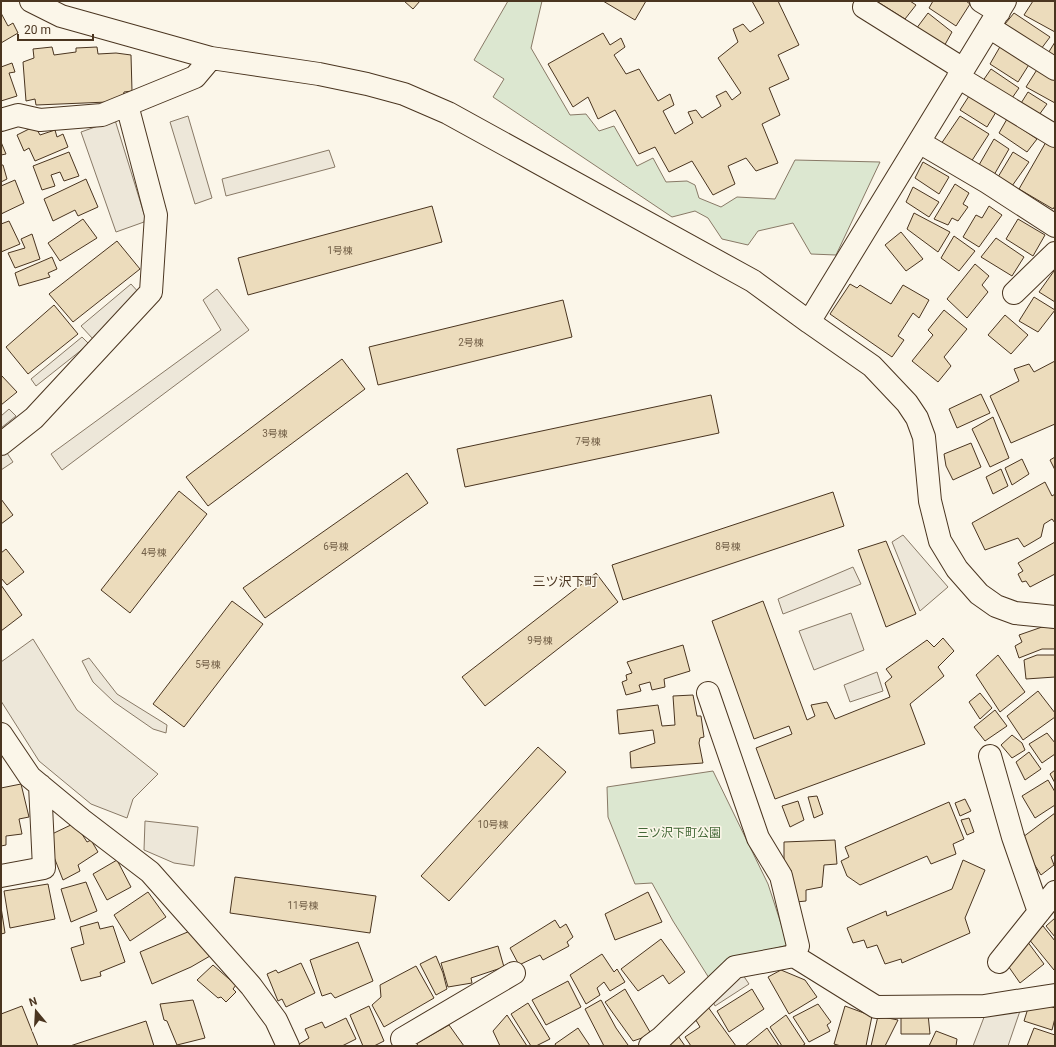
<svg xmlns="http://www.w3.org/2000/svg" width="1056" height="1047" font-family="Roboto,'Noto Sans JP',sans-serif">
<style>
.green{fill:#dce7d0;stroke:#887966}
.parking{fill:#ede7d9;stroke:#887966}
.building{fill:#ecdcbc;stroke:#4a3520}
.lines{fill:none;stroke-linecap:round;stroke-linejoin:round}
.minor-casing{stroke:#4a3520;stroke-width:24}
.minor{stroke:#fbf6e9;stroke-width:22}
.labels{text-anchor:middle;stroke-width:3;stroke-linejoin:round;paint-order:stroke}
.number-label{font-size:10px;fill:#725f47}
.park-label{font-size:12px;fill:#436837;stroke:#fbf6e9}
.neighbourhood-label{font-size:13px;fill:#4a3520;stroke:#fbf6e9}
</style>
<rect width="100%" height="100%" fill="#fbf6e9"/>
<path class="green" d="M508,1H542L531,48L570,115L586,114L599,131L614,126L637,166L653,158L666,182L687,181L695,185L699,198L721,207L737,197L775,199L795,160L880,162L836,255L811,254L793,223L758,231L748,245L722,239L708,218L695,211L672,217L493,97L504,79L474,60Z
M713,771L768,884L788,945L726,961L709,978L673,921L652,883L635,884L608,817L607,787Z"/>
<path class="parking" d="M188,116L212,198L195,204L170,122Z
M115,120L145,217L144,222L116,232L81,132Z
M329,150L335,167L226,196L222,179Z
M131,284L141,295L93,339L81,326Z
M217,289L249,330L62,470L51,454L221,330L203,300Z
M82,337L89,344L36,386L31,379Z
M9,409L16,416L1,428V416Z
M5,450L13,462L1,470V453Z
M903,535L948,587L920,611L892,542Z
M853,567L861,584L783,614L778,599Z
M851,613L864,650L814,670L799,631Z
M33,639L77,710L158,774L133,799L127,818L91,804L39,761L1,701V662Z
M89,658L117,694L167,725L166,733L153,729L114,702L93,682L82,661Z
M877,672L883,691L850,702L844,685Z
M145,821L198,827L194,866L174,863L144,850Z
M741,972L749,984L715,1006L711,997Z
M1021,1008L1008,1046H973L986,1012Z"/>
<path class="building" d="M404,1H420L413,9Z
M603,1H646L635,20Z
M752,1H778L799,45L778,55L789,79L769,88L780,115L762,124L778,163L756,171L746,158L728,166L735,184L713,195L692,161L669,172L655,147L639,154L615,110L598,119L588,97L573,107L548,64L603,33L610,45L621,38L625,47L614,55L626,74L639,69L658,101L670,94L674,105L663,111L675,134L693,123L688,112L696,110L702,118L721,106L716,96L726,91L732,100L741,93L718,58L738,42L733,29L743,24L750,32L764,23Z
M878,1H910L916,5L905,19L878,2Z
M933,1H966L970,4L956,26L929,8Z
M1033,1H1055V32L1024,15Z
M1,13L8,26L13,23L18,33L1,43Z
M928,13L952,32L942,50L913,33Z
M1014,13L1050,37L1038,53L1005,24Z
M1055,42V64L1045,58Z
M1001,45L1030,63L1018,82L990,64Z
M52,47L54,55L76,52V48L97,47L98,54L116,53L131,55L132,91L124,92L123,96L108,102L36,105L35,99L26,101L23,62L34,58L33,49Z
M12,63L15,72L9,73L17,96L1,101V67Z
M1038,68L1055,79V103L1026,87Z
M991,69L1019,88L1010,101L980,85Z
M1028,92L1047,104L1036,119L1018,108Z
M969,96L996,112L987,127L960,110Z
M960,116L989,134L971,162L941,144Z
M1007,119L1037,139L1027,152L999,133Z
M35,126L40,135L55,130L57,137L63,134L68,147L35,161L29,148L24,151L17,135Z
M994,139L1009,149L994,175L979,165Z
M1,142L6,154L1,155Z
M1046,142L1055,147V206L1053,209L1019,189Z
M69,152L79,176L64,181L60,172L51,175L55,186L42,190L33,166Z
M1013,152L1029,162L1012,186L998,177Z
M923,162L949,177L939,194L915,178Z
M1,165H3L7,179L1,182Z
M86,179L98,207L78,216L75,210L53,221L44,199Z
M15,180L24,203L1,214V186Z
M955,184L969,193L963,204L968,207L958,221L952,218L948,225L934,219Z
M913,187L939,202L929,217L906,202Z
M432,206L442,242L248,295L238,258Z
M989,206L1002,215L979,247L963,237L976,215L982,218Z
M914,213L950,232L938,252L907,229Z
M83,219L97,238L60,261L48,243Z
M1018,219L1045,235L1033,256L1006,239Z
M9,221L20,244L1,252V224Z
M901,232L923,259L906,271L885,245Z
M32,234L40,259L15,268L8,253L25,248L21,239Z
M954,236L975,251L959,271L941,258Z
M996,238L1024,257L1012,276L981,257Z
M117,241L140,269L73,322L49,294Z
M52,257L57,269L48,273L50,277L19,286L15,273Z
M975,264L989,276L982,285L988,292L967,318L947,299Z
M1054,271L1055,272V302L1039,292Z
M850,284L857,288L860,285L891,304L903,285L929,300L919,318L913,313L898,336L904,340L892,357L830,314Z
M1034,297L1055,310L1038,332L1019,321Z
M563,300L572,337L378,385L369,347Z
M54,305L78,334L28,374L6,347Z
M944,310L967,329L944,357L951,366L938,382L912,361L933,335L928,330Z
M1005,315L1028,335L1011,354L988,335Z
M342,359L365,389L208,506L186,477Z
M1055,361V424L1011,443L990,396L1019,381L1014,369L1029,364L1034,372Z
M1,375L17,392L1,405Z
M981,394L990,413L957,428L949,409Z
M711,395L719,433L465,487L457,449Z
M993,417L1009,458L990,467L972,429Z
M971,443L981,467L953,480L946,466L944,454Z
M1055,457V470L1050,460Z
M1022,459L1029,474L1012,485L1005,468Z
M1001,469L1008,486L993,494L986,477Z
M407,473L428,503L265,618L243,588Z
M1045,482L1052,496L1055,494V523L1052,519L1044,524L1041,537L1024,547L1018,538L985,550L972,523Z
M179,491L207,514L130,613L101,590Z
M833,492L844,526L623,600L612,565Z
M1,499L13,515L1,524Z
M886,541L916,614L886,627L858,550Z
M1055,542V574L1030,587L1026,581L1022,582L1018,574L1023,571L1018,563Z
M6,549L24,572L7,585L1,578V553Z
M596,573L618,602L485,706L462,677Z
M1,585L22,615L1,631Z
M232,601L263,624L184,727L153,704Z
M763,601L807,720L815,716L811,705L827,702L835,719L890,697L885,683L892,677L886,669L927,640L934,647L943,638L954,651L938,667L944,676L910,704L925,744L775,799L756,748L792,734L789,726L754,739L712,621Z
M1042,627L1055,628V649H1042L1019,658L1015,646L1022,642L1019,635Z
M683,645L690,671L664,679L665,687L652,690L650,682L639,685L641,691L626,695L622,682L627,680L626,675L632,673L627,662Z
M998,655L1025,692L1000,712L976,675Z
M1037,655H1055V677L1026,679L1024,660Z
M1038,691L1055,713V717L1023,740L1007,716Z
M980,693L992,708L980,719L969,702Z
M693,695L697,716H701L704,737L700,738L699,743L703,763L631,768L630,752L655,743L653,730L619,734L617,710L658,705L662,726L675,725L673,696Z
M995,710L1007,726L985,741L974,727Z
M1047,733L1055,743V754L1042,763L1029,744Z
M1012,735L1022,743L1025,750L1012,758L1001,745Z
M538,747L566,772L449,901L421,876Z
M1029,752L1041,769L1025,780L1016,762Z
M1055,770V783L1050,774Z
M1048,780L1055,792V805L1035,818L1022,796Z
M21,784L29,817L19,819L22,834L6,836V845L1,846V788Z
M817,796L823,814L814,818L808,797Z
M965,799L971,811L960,816L955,803Z
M798,801L804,820L790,827L782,806Z
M949,802L964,839L953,844L956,854L931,864L927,856L860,885L847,876L841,861L849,857L845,847Z
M1055,813V854L1051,857L1054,865L1041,875L1019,840Z
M969,818L974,832L967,835L961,820Z
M75,823L87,842L91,840L98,852L78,865L80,871L63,880L54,857L52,834Z
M835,840L837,864L824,865L822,887L806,890V901L796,902L791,870L784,871V842Z
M117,860L131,887L107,900L93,874Z
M963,860L985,870L965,918L970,933L902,963L901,959L885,964L877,945L867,948L864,940L853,943L847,928L886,911L887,916L952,889Z
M235,877L376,896L370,933L230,913Z
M86,882L97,911L71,922L61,889Z
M48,884L55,919L10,928L4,891Z
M148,892L166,917L130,941L114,915Z
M648,892L662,922L615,940L605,914Z
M1,907L5,933L1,934Z
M1055,918V937L1046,926Z
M555,920L560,928L566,924L573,937L567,942L569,946L543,960L540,955L519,965L510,948Z
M98,922L100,929L113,926L125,962L100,972L101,976L81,981L71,948L84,944L80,927Z
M1043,926L1055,941V969L1054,970L1028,938Z
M190,931L210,956L191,967L152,984L140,952Z
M661,939L685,972L669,984L663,975L638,991L621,969Z
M1027,941L1044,964L1020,983L1004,960Z
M358,942L373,981L335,998L331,993L322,996L310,960Z
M498,946L504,967L471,978L472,983L448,987L441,963Z
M602,954L614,972L617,969L625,982L610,991L604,982L597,988L600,995L586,1004L570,975Z
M436,956L443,973L447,989L436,995L420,964Z
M301,963L315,993L286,1007L282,999L278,1001L267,974L276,970L278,973Z
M213,965L236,985L233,989L236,992L226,1002L221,997L218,998L197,980Z
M416,966L434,998L384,1027L372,1005L381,997L380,985Z
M781,970L805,980L817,997L789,1014L768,977Z
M568,981L581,1007L546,1025L532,1000Z
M625,989L650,1032L642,1038L633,1041L605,1002Z
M752,989L764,1009L729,1032L717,1011Z
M193,1000L205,1038L177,1045L167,1021L164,1020L160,1004Z
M601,1000L616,1028L628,1045L627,1046H604L585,1009Z
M528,1003L550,1039L536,1046H531L511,1014Z
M818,1004L831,1022L827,1025L830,1031L809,1042L793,1017Z
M1043,1004L1055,1008V1018L1052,1030L1024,1021L1029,1005Z
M22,1006L38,1046H1V1014Z
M369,1006L384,1041L374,1046H363L350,1015Z
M845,1006L872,1016L866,1046H841L834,1044Z
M708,1007L736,1046H691L685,1037L700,1027L694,1017Z
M901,1014H928L930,1034H901Z
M507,1015L527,1046H500L493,1031Z
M786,1015L805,1044L802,1046H782L770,1027Z
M878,1016L898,1020L885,1046H871Z
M346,1018L356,1039L342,1046H296L309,1038L305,1029L322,1022L325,1028Z
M146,1021L154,1046H70Z
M449,1025L464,1046H412Z
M578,1028L590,1046H556L555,1044Z
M767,1028L779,1046H745Z
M1034,1028L1055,1035V1046H1027Z
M936,1031L957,1039L956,1046H929Z
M678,1036L685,1046H663Z"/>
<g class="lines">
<g class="minor-casing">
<path id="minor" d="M31,1L61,16L211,58L319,74L367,84L404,94L448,113L753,281L809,322L872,366L907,403L917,418L924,437L930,501L940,541L957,569L979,594L996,606L1015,613L1055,617
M981,1L999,12
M864,7L963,69
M989,27L1055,69
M958,77L1055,136
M1,120L18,115L40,120L102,115L195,77L211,58
M919,142L987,182L1055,226
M1014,293L1055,253
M809,322L1005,1
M1,444L34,418L151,292L156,215L127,105
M708,693L758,838L781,876L798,946L794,956
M1,734L30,777L82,820L150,872L251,986L276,1020L288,1046
M990,756L1013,837L1039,912
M1,876L44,868L40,785
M999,962L1055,892
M406,1046L402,1039L514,973
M650,1046L661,1038L735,967L794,956L876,1007L984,1006L1055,995"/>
</g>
<use href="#minor" class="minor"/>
</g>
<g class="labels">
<g class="number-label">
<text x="340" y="254">1号棟</text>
<text x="471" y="346">2号棟</text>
<text x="275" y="437">3号棟</text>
<text x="588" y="445">7号棟</text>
<text x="336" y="550">6号棟</text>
<text x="728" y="550">8号棟</text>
<text x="154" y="556">4号棟</text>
<text x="540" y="644">9号棟</text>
<text x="208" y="668">5号棟</text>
<text x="493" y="828">10号棟</text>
<text x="303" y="909">11号棟</text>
</g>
<g class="park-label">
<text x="679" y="837">三ツ沢下町公園</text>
</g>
<g class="neighbourhood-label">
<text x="565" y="586">三ツ沢下町</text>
</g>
</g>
<rect width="1056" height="1047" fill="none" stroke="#4a3520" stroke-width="4"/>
<g transform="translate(36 1011) rotate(342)" stroke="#fbf6e9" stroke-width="3" paint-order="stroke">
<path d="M0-3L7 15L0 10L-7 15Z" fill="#4a3520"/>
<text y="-6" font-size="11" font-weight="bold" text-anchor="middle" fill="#4a3520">N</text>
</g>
<path d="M18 34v6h75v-6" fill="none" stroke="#4a3520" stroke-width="2"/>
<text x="24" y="34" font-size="12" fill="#4a3520" stroke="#fbf6e9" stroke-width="3" paint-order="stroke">20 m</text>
</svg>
